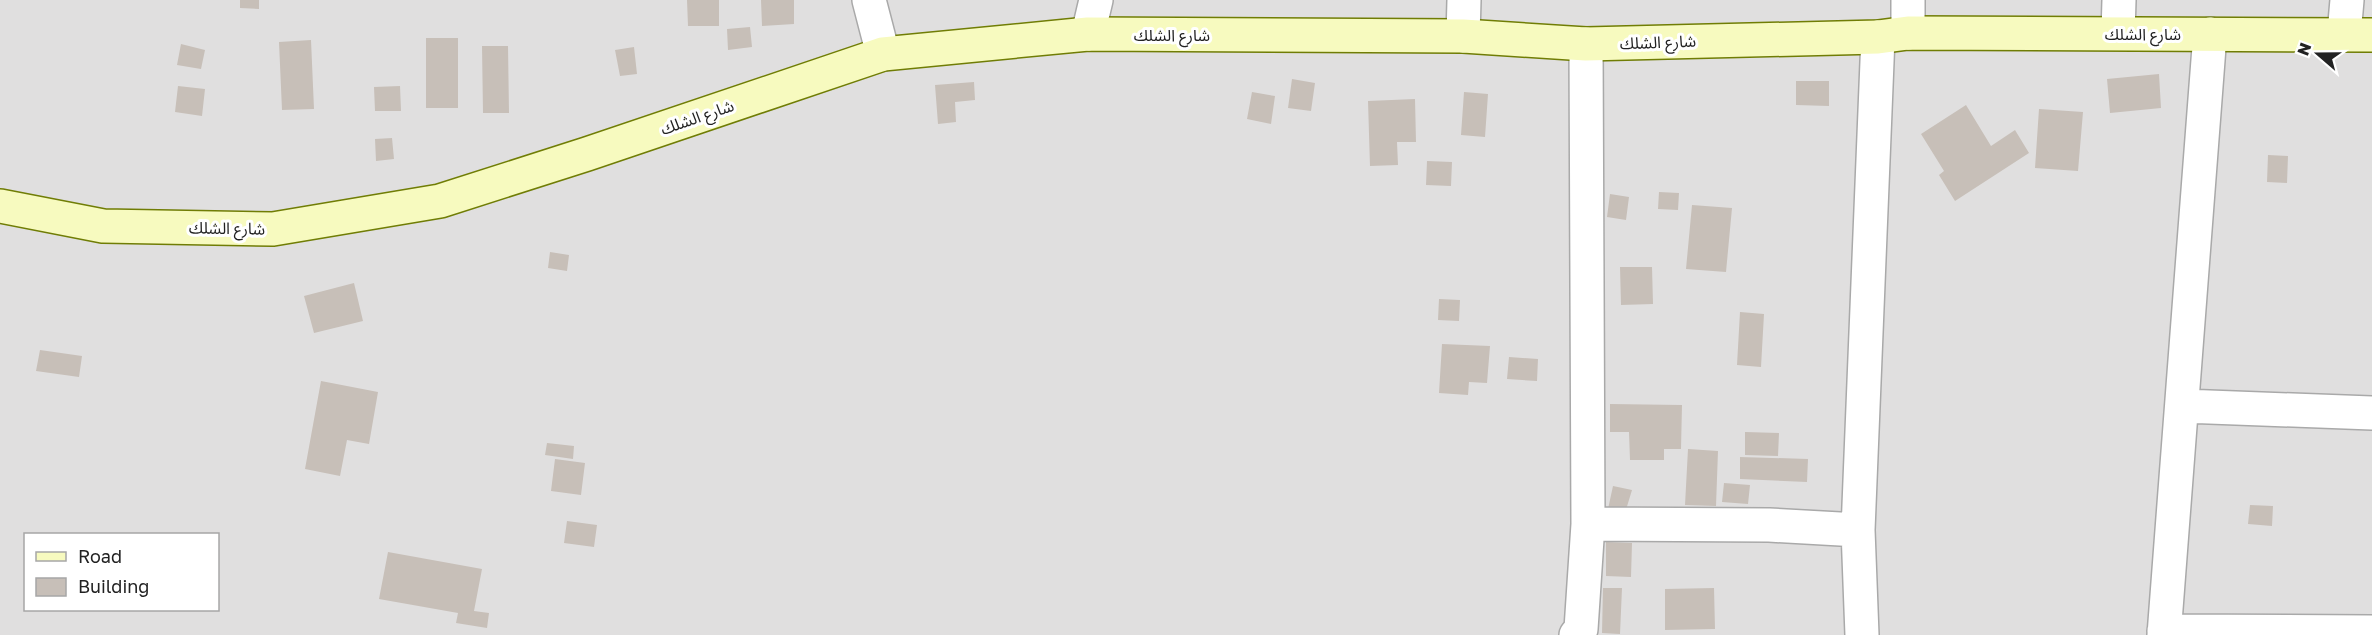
<svg xmlns="http://www.w3.org/2000/svg" width="2372" height="635" font-family="'Golos Text','Noto Sans Arabic',sans-serif">
<style>
.residential{fill:#e0dfdf;fill-rule:evenodd}
.building{fill:#c7bfb8}
.lines{fill:none;stroke-linecap:round;stroke-linejoin:round}
.street-casing{stroke:#a9a9a9;stroke-width:36}
.secondary-casing{stroke:#707d05;stroke-width:36}
.street{stroke:#fff;stroke-width:33}
.secondary{stroke:#f7fabf;stroke-width:33}
.labels{text-anchor:middle;stroke-width:6;stroke-linejoin:round;paint-order:stroke}
.street-label{font-size:16px;fill:#222;stroke:#fff}
</style>
<rect width="100%" height="100%" fill="#f2efe9"/>
<path class="residential" d="M0,0H2372V635H0ZM26,534H218V610H26Z"/>
<path class="building" d="M240,0H259V9L240,8Z
M687,0H719V26H688Z
M761,0H794V24L762,26Z
M750,27L752,47L728,50L727,29Z
M426,38H458V108H426Z
M311,40L314,109L282,110L279,42Z
M181,44L205,50L201,69L177,65Z
M482,46H508L509,113H483Z
M634,47L637,74L620,76L615,50Z
M2159,74L2161,108L2110,113L2107,79Z
M1292,79L1315,83L1311,111L1288,108Z
M1796,81H1829V106L1796,105Z
M974,82L975,100L955,102L956,122L938,124L935,85Z
M178,86L205,89L202,116L175,112Z
M400,86L401,111H375L374,87Z
M1252,92L1275,96L1271,124L1247,119Z
M1464,92L1488,94L1485,137L1461,135Z
M1415,99L1416,142H1397L1398,165L1370,166L1368,101Z
M1966,105L1991,146L2015,130L2029,153L1955,201L1939,175L1944,171L1921,134Z
M2039,109L2083,112L2078,171L2035,168Z
M392,138L394,159L376,161L375,139Z
M2268,155L2288,156L2287,183L2267,182Z
M1427,161L1452,162L1451,186L1426,185Z
M1659,192L1679,193L1678,210L1658,209Z
M1610,194L1629,197L1626,220L1607,217Z
M1692,205L1732,208L1726,272L1686,269Z
M550,252L569,255L567,271L548,268Z
M1620,267H1652L1653,304L1621,305Z
M354,283L363,321L314,333L304,296Z
M1439,299L1460,300L1459,321L1438,320Z
M1740,312L1764,314L1761,367L1737,365Z
M1442,344L1490,346L1487,383L1469,382L1468,395L1439,393Z
M40,350L82,356L79,377L36,371Z
M1509,357L1538,359L1537,381L1507,379Z
M321,381L378,392L369,444L347,440L340,476L305,469Z
M1610,404L1682,405L1681,449H1664V460H1630L1629,432H1610Z
M1745,432L1779,433L1778,456L1745,455Z
M547,443L574,446L573,459L545,455Z
M1688,449L1718,451L1716,506L1685,505Z
M1740,457L1808,459L1807,482L1740,479Z
M555,459L585,463L581,495L551,491Z
M1724,483L1750,485L1748,504L1722,502Z
M1613,486L1632,490L1625,513L1608,509Z
M2250,505L2273,506L2272,526L2248,524Z
M567,521L597,525L594,547L564,543Z
M1606,542L1632,543L1631,577L1606,576Z
M388,552L482,569L474,611L489,613L487,628L456,623L458,613L379,599Z
M1603,588H1622L1620,634L1602,633Z
M1714,588L1715,629L1665,630V589Z"/>
<g class="lines">
<g class="street-casing">
<path id="street" d="M869,0L883,54
M1908,33V0
M2118,33L2119,0
M1088,34L1096,0
M2344,34L2347,0
M1463,36L1464,0
M2183,406L2372,413
M1588,524L1769,525L1858,530
M2164,631L2372,632
M1576,635L1581,629L1588,524L1586,44
M1862,635L1858,530L1878,37
M2164,635L2210,34"/>
</g>
<g class="secondary-casing">
<path id="secondary" d="M0,206L103,226L273,229L440,201L587,154L883,54L1088,34L1463,36L1586,44L1878,37L1908,33L2372,35"/>
</g>
<use href="#street" class="street"/>
<use href="#secondary" class="secondary"/>
</g>
<g class="labels">
<g class="street-label">
<text x="2143" y="40">شارع الشلك</text>
<text x="1172" y="41">شارع الشلك</text>
<text transform="translate(1658 42) rotate(-2)" y="6">شارع الشلك</text>
<text transform="translate(697 117) rotate(-19)" y="6">شارع الشلك</text>
<text transform="translate(227 228) rotate(1)" y="6">شارع الشلك</text>
</g>
</g>
<rect x="24" y="533" width="195" height="78" fill="#ffffff" stroke="#a7a7a7" stroke-width="1.5"/>
<rect x="36" y="552" width="30" height="9" fill="#f7fabf" stroke="#a7a7a7" stroke-width="1.5"/>
<text x="78" y="563" font-size="18" fill="#222222">Road</text>
<rect x="36" y="578" width="30" height="18" fill="#c7bfb8" stroke="#a7a7a7" stroke-width="1.5"/>
<text x="78" y="593" font-size="18" fill="#222222">Building</text>
<g transform="translate(2318 54) rotate(290)" stroke="#ffffff" stroke-width="4.5" paint-order="stroke">
<path d="M0-4.5L10 22L0 15L-10 22Z" fill="#222222"/>
<text y="-9" font-size="16" font-weight="bold" text-anchor="middle" fill="#222222">N</text>
</g>
</svg>
